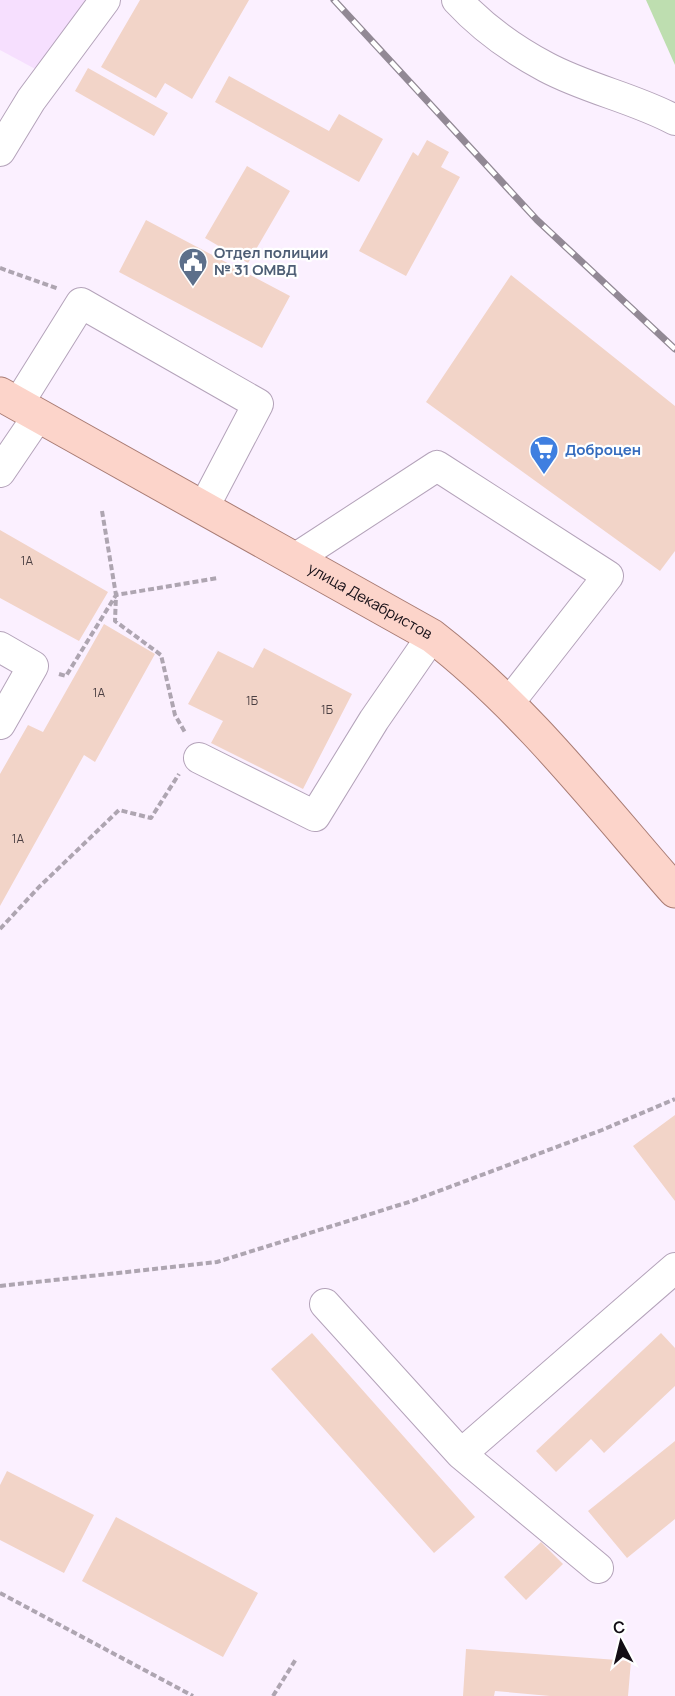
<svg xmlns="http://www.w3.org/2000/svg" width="675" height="1696" font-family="Manrope,sans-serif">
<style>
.built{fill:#f6dffe}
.green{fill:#bedeb0}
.building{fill:#f2d4c8}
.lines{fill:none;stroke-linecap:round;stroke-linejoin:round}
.minor-casing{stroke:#b4a3ba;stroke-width:32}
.major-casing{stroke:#a97c74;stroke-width:35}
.path{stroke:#aea5b1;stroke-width:4;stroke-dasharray:6 3;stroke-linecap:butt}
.minor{stroke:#fff;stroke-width:30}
.major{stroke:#fcd4ca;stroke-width:33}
.rail-casing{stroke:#928995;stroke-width:7}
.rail{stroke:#fff;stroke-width:4.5;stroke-dasharray:14;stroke-linecap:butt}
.labels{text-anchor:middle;stroke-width:4.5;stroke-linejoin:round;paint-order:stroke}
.number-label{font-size:12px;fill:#4b3f42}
.service-label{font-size:15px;font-weight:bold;fill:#4e5e75;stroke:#fff;text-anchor:start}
.shop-label{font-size:15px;font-weight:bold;fill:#366cbe;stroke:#fff;text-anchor:start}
.street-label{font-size:15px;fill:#130d15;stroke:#fff}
</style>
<rect width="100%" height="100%" fill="#fbf0ff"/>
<path class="built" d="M0,0H88L39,71L0,50Z"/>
<path class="green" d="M646,0H675V65Z"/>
<path class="building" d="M140,0H249L192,99L165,83L156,98L101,67Z
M88,68L168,113L154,136L75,91Z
M229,76L329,131L339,114L383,139L359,182L215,102Z
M427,140L449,152L441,167L460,177L406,276L359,251L413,152L418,156Z
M247,166L290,191L248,263L205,238Z
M146,220L290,296L262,348L119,272Z
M511,275L675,406V551L660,571L426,402Z
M0,530L108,592L79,641L0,598Z
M104,624L155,654L95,762L84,755L0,906V774L28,725L43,732Z
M264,648L352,694L303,789L211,743L223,721L188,704L218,651L253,668Z
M675,1115V1201L633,1146Z
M312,1333L475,1517L434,1553L271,1369Z
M661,1333L675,1348V1386L604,1453L591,1439L556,1472L536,1451Z
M675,1441V1519L627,1558L588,1511Z
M7,1471L94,1515L64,1573L0,1540V1485Z
M116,1517L258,1593L223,1657L82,1581Z
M541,1542L563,1564L526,1600L504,1577Z
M466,1649L631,1661L628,1696H550L495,1691L494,1696H463Z"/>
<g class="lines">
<g class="minor-casing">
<path id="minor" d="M457,0C481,26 514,50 546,67C587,89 634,98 675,120
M0,151L31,100L105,0
M18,404L81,303L258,404L204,507
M0,472L38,416
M296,558L437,466L608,576L508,704
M0,647L33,666L0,724
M199,758L315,816L374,720L432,636
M325,1304L461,1454L675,1268
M461,1454L598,1568"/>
</g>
<g class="major-casing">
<g id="major">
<path id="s1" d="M0,394L432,636C524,707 598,803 675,891"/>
</g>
</g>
<path class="path" d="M0,268L59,289
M102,511L116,595L115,621L161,655L175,715L186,734
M59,674L66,676L116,595L218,578
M0,929L39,887L119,810L151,818L179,774
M0,1286L217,1262L412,1201L602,1130L675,1099
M0,1593L193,1696
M273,1696L296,1659"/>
<use href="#minor" class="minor"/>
<use href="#major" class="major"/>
<g class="rail-casing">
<path id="rail" d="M334,0L537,220L675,349"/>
</g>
<use href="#rail" class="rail"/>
</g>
<defs>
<g id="civic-pin" transform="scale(1.5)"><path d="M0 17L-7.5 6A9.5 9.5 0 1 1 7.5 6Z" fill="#5c6f8a" stroke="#fff"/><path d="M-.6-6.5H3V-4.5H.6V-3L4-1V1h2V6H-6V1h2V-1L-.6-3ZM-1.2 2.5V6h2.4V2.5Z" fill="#fff"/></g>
<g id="supermarket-pin" transform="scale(1.5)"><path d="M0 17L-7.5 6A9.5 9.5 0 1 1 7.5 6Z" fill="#3f7fe0" stroke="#fff"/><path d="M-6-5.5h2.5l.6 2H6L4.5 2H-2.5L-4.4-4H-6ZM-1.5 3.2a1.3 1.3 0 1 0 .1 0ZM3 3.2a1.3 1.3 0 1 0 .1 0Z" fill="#fff"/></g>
</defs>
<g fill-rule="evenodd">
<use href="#civic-pin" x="193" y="262"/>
<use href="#supermarket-pin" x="544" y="450"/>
</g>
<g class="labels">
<g class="number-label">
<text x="27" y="565">1А</text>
<text x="99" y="697">1А</text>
<text x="252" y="705">1Б</text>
<text x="327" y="714">1Б</text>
<text x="18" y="843">1А</text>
</g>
<g class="service-label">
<text x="214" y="258">Отдел полиции<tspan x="214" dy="17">№ 31 ОМВД</tspan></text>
</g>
<g class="shop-label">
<text x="565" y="455">Доброцен</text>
</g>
<g class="street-label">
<text dy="5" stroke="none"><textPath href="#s1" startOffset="424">улица Декабристов</textPath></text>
</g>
</g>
<g transform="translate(621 1642) rotate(353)" stroke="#ffffff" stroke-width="4.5" paint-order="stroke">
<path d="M0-4.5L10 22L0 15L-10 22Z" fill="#130d15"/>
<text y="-9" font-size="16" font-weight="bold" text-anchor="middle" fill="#130d15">С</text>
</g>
</svg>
